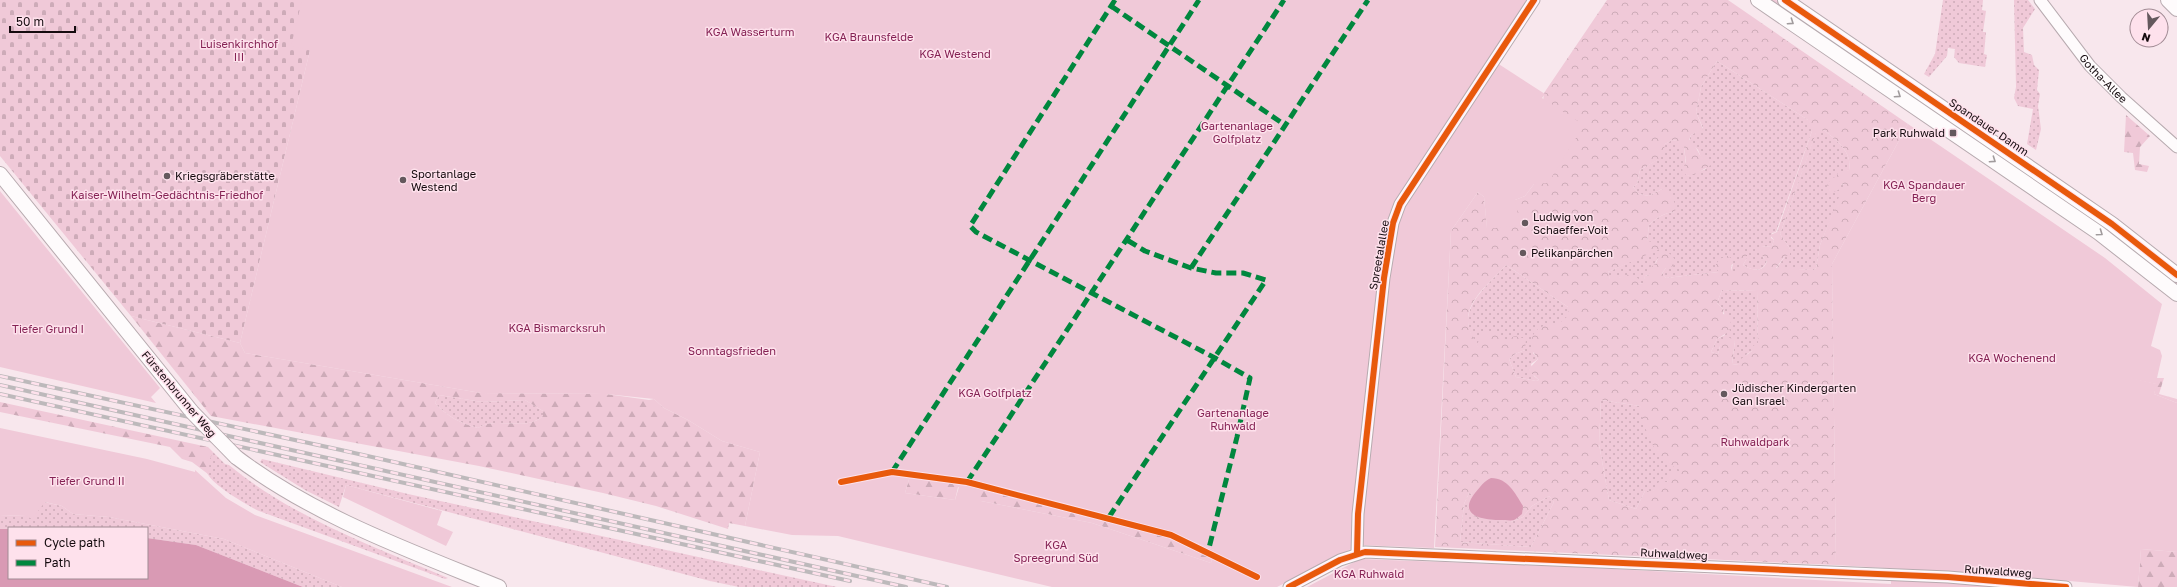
<svg xmlns="http://www.w3.org/2000/svg" width="2177" height="587" font-family="'Golos Text',sans-serif">
<style>
.grass{fill:url(#grass-dots)}
.forest{fill:url(#forest-firs);fill-rule:evenodd}
.cemetery{fill:url(#cemetery-stones)}
.park{fill:url(#park-crowns);fill-rule:evenodd}
.garden{fill:#f0c9d8;fill-rule:evenodd}
.water{fill:#d99ab4}
.lines{fill:none;stroke-linecap:round;stroke-linejoin:round}
.minor-casing{stroke:#b7aaaf;stroke-width:13}
.major-casing{stroke:#b7aaaf;stroke-width:16}
.minor{stroke:#fefbfc;stroke-width:11}
.major{stroke:#fefbfc;stroke-width:14}
.rail-casing{stroke:#bdb9bb;stroke-width:4}
.rail{stroke:#fee1ec;stroke-width:2.5;stroke-dasharray:8;stroke-linecap:butt}
.major-bridge-casing{stroke:#b7aaaf;stroke-width:16;stroke-linecap:butt}
.major-bridge{stroke:#fefbfc;stroke-width:14}
.quiet{stroke:#00873e;stroke-width:5;stroke-dasharray:10 5;stroke-linecap:butt}
.cycleway-casing{stroke:#fee1ec;stroke-width:8}
.cycleway{stroke:#e8590c;stroke-width:6}
.oneway{stroke:#a19b9d}
.poi-dot{fill:#64585d;stroke:#fee1ec;stroke-width:1.5}
.labels{text-anchor:middle;stroke-width:3;stroke-linejoin:round;paint-order:stroke}
.park-label{font-size:11px;fill:#852254;stroke:#fee1ec}
.street-label{font-size:11px;fill:#150b0f;stroke:#fee1ec}
.poi-label{font-size:11px;fill:#150b0f;stroke:#fee1ec;text-anchor:start}
</style>
<defs>
<pattern id="grass-dots" width="8" height="8" patternUnits="userSpaceOnUse"><rect width="8" height="8" fill="#f0c9d8"/><path d="M2 2h.1M6 6h.1" fill="none" stroke="#cdabb8" stroke-width="1.8" stroke-linecap="round"/></pattern>
<pattern id="forest-firs" width="22" height="20" patternUnits="userSpaceOnUse"><rect width="22" height="20" fill="#f0c9d8"/><path d="M5 1l3.5 6h-7zM16 11l3.5 6h-7z" fill="#cdabb8"/></pattern>
<pattern id="cemetery-stones" width="16" height="16" patternUnits="userSpaceOnUse"><rect width="16" height="16" fill="#f0c9d8"/><path d="M2 7V4a2 2 0 0 1 4 0v3zM10 15v-3a2 2 0 0 1 4 0v3z" fill="#cdabb8"/></pattern>
<pattern id="park-crowns" width="20" height="18" patternUnits="userSpaceOnUse"><rect width="20" height="18" fill="#f0c9d8"/><path d="M2 6a3 3 0 1 1 6 0M12 15a3 3 0 1 1 6 0" fill="none" stroke="#cdabb8"/></pattern>
</defs>
<rect width="100%" height="100%" fill="#f8e7ed"/>
<path class="grass" d="M1767,0H1776L1851,52L1849,56Z
M1943,0H1983L1982,10L1986,11L1983,32H1986L1984,54L1987,55L1985,67L1959,63L1954,57L1955,49L1948,48L1947,56L1929,77L1924,74L1935,54Z
M2014,0H2028L2035,9L2023,28L2024,52L2032,55L2034,65L2039,70L2037,90L2040,94L2038,106L2041,129L2036,150L2027,144L2033,109L2018,106L2014,98L2016,87Z
M1857,55L1943,114L1940,118L1854,60Z
M1717,61L1808,120L1812,131L1776,232L1772,233L1771,238L1774,240L1772,246L1761,247L1763,257L1767,260C1763,274 1751,270 1743,265L1747,258L1737,271H1731L1733,264L1719,272L1666,278L1662,273L1666,268L1658,258L1649,275L1645,276L1644,283L1639,284L1623,277L1610,280L1608,272L1653,251L1647,241L1649,225C1657,217 1664,213 1675,212L1662,189L1649,196L1639,194L1633,187L1637,184L1640,170L1657,160L1665,144L1672,140L1677,141L1684,147L1687,176L1706,169L1698,150L1689,141L1691,135L1703,128L1696,112L1701,87Z
M1964,129L2071,201L2068,205L1961,133Z
M1824,130C1836,140 1853,152 1849,170L1845,172L1841,185L1845,184L1820,245L1816,268L1814,270L1776,269L1790,249L1780,234L1816,132Z
M2090,214L2177,281V288L2087,219Z
M1506,265L1568,307L1569,316L1533,353L1538,359L1531,364L1534,376L1539,380L1536,381L1516,377L1509,359L1515,354L1525,350L1505,340L1478,348C1474,340 1468,331 1468,322C1467,300 1493,280 1506,265Z
M1722,290L1757,291L1758,343L1752,351L1747,354L1739,365L1732,364L1735,340L1720,346L1718,354L1711,352L1717,339L1725,335L1724,310L1717,303Z
M439,395L482,402L525,400L543,411V416C524,433 497,415 478,428C462,424 446,416 435,403Z
M1601,400L1640,406L1683,472L1653,491H1645L1636,509L1609,500L1599,444Z
M213,452L225,464L229,465C293,518 373,546 448,578L445,579L259,511C247,505 208,483 206,470C205,465 211,457 213,452Z
M262,459L408,494L837,587H739L710,581L346,485L339,507L305,490L260,462Z
M1469,493L1472,494L1468,505L1511,522L1523,517L1532,506L1549,496L1554,502L1531,547L1460,542L1464,504Z
M44,502L62,506L73,514L109,517L224,539L342,587H303L196,545L147,538V528L0,529V515L26,516Z"/>
<path class="forest" d="M2126,115L2150,136L2140,147L2139,164L2149,166L2147,172L2135,170L2133,153L2124,152Z
M131,316L240,343L245,353L481,393L606,394L649,400L654,399L664,408L688,420L722,441L760,452L745,526L729,523L728,529L656,506L603,493L479,466L211,416ZM439,395L482,402L525,400L543,411V416C524,433 497,415 478,428C462,424 446,416 435,403Z
M2128,378H2164L2159,394L2177,399V403L2154,394L2156,384Z
M0,402L208,447L213,452L207,466L208,474L192,462L182,459L170,447L0,412Z
M911,472L982,481L1005,491L1098,512L1172,533L1214,550L1211,563L1092,523L981,501L958,487L955,500L905,493Z
M2141,549L2177,552V587H2138Z"/>
<path class="cemetery" d="M0,0H302L310,50L240,343L131,316L0,156Z"/>
<path class="park" d="M1607,0H1728L1908,124L1832,264L1836,565L1435,547L1451,231L1478,192L1484,197L1487,228L1515,200L1525,196L1534,184L1544,93ZM1717,61L1808,120V125L1812,131L1777,232L1770,235L1774,240L1772,246L1761,247L1759,252L1767,261C1763,274 1751,270 1743,265L1747,258V253H1741V264L1736,271H1731L1732,259L1728,256C1721,257 1718,260 1715,267L1719,272L1666,278L1662,273L1666,268L1672,267L1675,261C1672,253 1668,252 1660,253L1656,263L1650,268L1649,275L1645,276L1643,283L1639,284V279L1630,274L1618,278L1616,273L1612,274L1610,279L1608,272L1660,249L1659,243L1647,241L1649,225C1657,217 1664,213 1675,212L1676,206L1671,195L1662,189L1649,196L1639,194L1633,187L1637,184L1640,170C1654,161 1662,162 1665,144L1672,140L1677,141L1676,148L1684,147L1686,162L1682,170L1687,176L1696,174L1711,165L1704,157L1700,155L1692,141L1689,140L1691,135L1703,129L1696,112L1701,87ZM1824,130C1836,140 1853,152 1849,170L1838,172L1836,177L1831,178L1827,186L1829,192H1834L1840,189L1841,185L1844,184L1820,245L1816,268L1814,270L1776,268L1785,256L1790,255V249L1780,234L1816,133ZM1506,265L1568,307V316L1557,325C1535,321 1523,342 1538,359L1528,370L1539,380L1536,381L1516,377L1509,359L1515,354L1525,350L1526,339L1515,336L1505,340L1498,333L1484,332L1478,342V347C1474,339 1468,330 1468,321C1467,299 1493,280 1506,265ZM1722,290L1757,291L1758,343L1753,346L1752,351L1741,359L1739,365L1732,364L1735,340L1727,337L1720,346L1718,354L1711,352L1717,339L1730,331L1728,326L1731,322L1730,316L1723,314L1724,310L1717,303ZM1601,400L1640,406C1646,435 1653,458 1682,471L1674,472L1668,475V482H1658L1653,491H1645L1636,509L1609,500L1599,444ZM1469,493L1472,494L1467,505L1470,515L1489,521L1511,522L1523,517L1532,506L1549,496L1554,502L1531,547L1460,542L1464,504Z"/>
<path class="garden" d="M302,0H1534L1494,61L1545,94L1542,98L1584,125L1548,183L1534,184L1525,196L1515,200L1520,225L1487,229L1484,197L1478,192L1451,231L1434,548L1359,545L1277,587H1052L838,536L792,535L745,526L760,452L722,441L688,420L664,408L654,399L606,394L481,393L245,353L240,343L310,50L291,46ZM911,472L982,481L985,484L1005,491L1098,512L1172,533L1214,550L1211,563L1092,523L981,501L979,493L959,487L955,500L905,493Z
M1908,124L2105,258L2162,304L2151,346L2160,350L2162,356L2157,378H2131L2157,384L2154,394L2177,403V552L2141,549L2138,587L2001,575L1836,565L1832,264Z
M0,191L160,388L151,397L156,403L0,367Z
M0,428L147,459L195,472V470L226,498L255,515L452,587H342L224,539L109,517L73,514L62,506L45,502L32,519L26,516L0,515Z
M346,485L442,511L437,525L453,532L446,546L343,497Z
M1360,559L1577,567L1891,584V579L2020,587H1307Z"/>
<path class="water" d="M1491,478C1508,478 1515,493 1523,506L1522,514C1519,516 1516,519 1514,520C1511,521 1505,520 1501,520C1483,520 1457,516 1475,493C1481,486 1484,481 1491,478Z
M0,529H9V578H147V538L196,545L303,587H0Z"/>
<g class="lines">
<g class="minor-casing">
<g id="minor">
<path id="s1" d="M2040,0L2090,66L2121,97L2177,147"/>
<path d="M1357,553L1358,514L1384,278L1393,223L1400,204L1534,0"/>
<path d="M1289,587L1340,560L1365,552L1948,577L2066,587"/>
</g>
</g>
<g class="major-casing">
<path id="major" d="M1758,0L2099,233L2177,294
M1785,0L2112,224L2177,275
M2168,0L2177,9
M0,174L192,412
M236,457C314,516 408,550 499,587"/>
</g>
<use href="#minor" class="minor"/>
<use href="#major" class="major"/>
<g class="rail-casing">
<path id="rail" d="M0,376L341,450L947,587
M0,385L906,587
M0,394L850,581"/>
</g>
<use href="#rail" class="rail"/>
<g class="major-bridge-casing">
<path id="major-bridge" d="M192,412L236,457"/>
</g>
<use href="#major-bridge" class="major-bridge"/>
<path class="quiet" d="M1115,0L970,226L976,232L1215,358L1250,378L1237,437L1208,552
M1111,6L1285,125
M1191,268L1368,0
M892,472L1199,0
M967,482L1284,0
M1109,517L1266,280L1243,273H1216L1191,268L1145,251L1127,240"/>
<g class="cycleway-casing">
<path id="cycleway" d="M1785,0L2112,224L2177,275
M841,482L892,472L967,482L1171,535L1257,577
M1357,553L1358,514L1384,278L1393,223L1400,204L1534,0
M1289,587L1340,560L1365,552L1948,577L2066,587"/>
</g>
<use href="#cycleway" class="cycleway"/>
</g>
<defs><path id="oneway-chevron" d="M-2-3.5L2.5 0L-2 3.5" fill="none" stroke-width="1.6" stroke-linecap="round" stroke-linejoin="round"/></defs>
<g class="oneway">
<use href="#oneway-chevron" transform="translate(1791 22) rotate(34)"/>
<use href="#oneway-chevron" transform="translate(1898 95) rotate(34)"/>
<use href="#oneway-chevron" transform="translate(1993 160) rotate(34)"/>
<use href="#oneway-chevron" transform="translate(2100 233) rotate(35)"/>
</g>
<g class="poi-dot">
<rect x="1949" y="129" width="8" height="8" rx="2"/>
<circle cx="167" cy="176" r="4"/>
<circle cx="403" cy="180" r="4"/>
<circle cx="1525" cy="223" r="4"/>
<circle cx="1523" cy="253" r="4"/>
<circle cx="1724" cy="394" r="4"/>
</g>
<g class="labels">
<g class="park-label">
<text x="750" y="36">KGA Wasserturm</text>
<text x="869" y="41">KGA Braunsfelde</text>
<text x="239" y="48">Luisenkirchhof<tspan x="239" dy="13">III</tspan></text>
<text x="955" y="58">KGA Westend</text>
<text x="1237" y="130">Gartenanlage<tspan x="1237" dy="13">Golfplatz</tspan></text>
<text x="1924" y="189">KGA Spandauer<tspan x="1924" dy="13">Berg</tspan></text>
<text x="167" y="199">Kaiser-Wilhelm-Gedächtnis-Friedhof</text>
<text x="557" y="332">KGA Bismarcksruh</text>
<text x="48" y="333">Tiefer Grund I</text>
<text x="732" y="355">Sonntagsfrieden</text>
<text x="2012" y="362">KGA Wochenend</text>
<text x="995" y="397">KGA Golfplatz</text>
<text x="1233" y="417">Gartenanlage<tspan x="1233" dy="13">Ruhwald</tspan></text>
<text x="1755" y="446">Ruhwaldpark</text>
<text x="87" y="485">Tiefer Grund II</text>
<text x="1056" y="549">KGA<tspan x="1056" dy="13">Spreegrund Süd</tspan></text>
<text x="1369" y="578">KGA Ruhwald</text>
</g>
<g class="street-label">
<text dy="4" stroke="none"><textPath href="#s1" startOffset="101">Gotha-Allee</textPath></text>
<text transform="translate(1989 127) rotate(34)" y="4">Spandauer Damm</text>
<text transform="translate(1379 255) rotate(-80)" y="4">Spreetalallee</text>
<text transform="translate(179 394) rotate(50)" y="4">Fürstenbrunner Weg</text>
<text transform="translate(1674 554) rotate(3)" y="4">Ruhwaldweg</text>
<text transform="translate(1998 571) rotate(4)" y="4">Ruhwaldweg</text>
</g>
<g class="poi-label">
<text x="1945" y="137" text-anchor="end">Park Ruhwald</text>
<text x="411" y="178">Sportanlage<tspan x="411" dy="13">Westend</tspan></text>
<text x="175" y="180">Kriegsgräberstätte</text>
<text x="1533" y="221">Ludwig von<tspan x="1533" dy="13">Schaeffer-Voit</tspan></text>
<text x="1531" y="257">Pelikanpärchen</text>
<text x="1732" y="392">Jüdischer Kindergarten<tspan x="1732" dy="13">Gan Israel</tspan></text>
</g>
</g>
<rect x="8" y="527" width="140" height="52" fill="#fee1ec" stroke="#a18b94"/>
<rect x="16" y="540" width="20" height="6" fill="#e8590c" stroke="#a18b94"/>
<text x="44" y="547" font-size="12" fill="#150b0f">Cycle path</text>
<rect x="16" y="560" width="20" height="6" fill="#00873e" stroke="#a18b94"/>
<text x="44" y="567" font-size="12" fill="#150b0f">Path</text>
<g transform="translate(2149 28) rotate(198)"><circle r="19" fill="#fee1ec" stroke="#a18b94"/>
<path d="M0-3L7 15L0 10L-7 15Z" fill="#64585d"/>
<text y="-6" font-size="11" font-weight="bold" text-anchor="middle" fill="#150b0f">N</text>
</g>
<path d="M10 26v6h65v-6" fill="none" stroke="#150b0f" stroke-width="2"/>
<text x="16" y="26" font-size="12" fill="#150b0f" stroke="#fee1ec" stroke-width="3" paint-order="stroke">50 m</text>
</svg>
